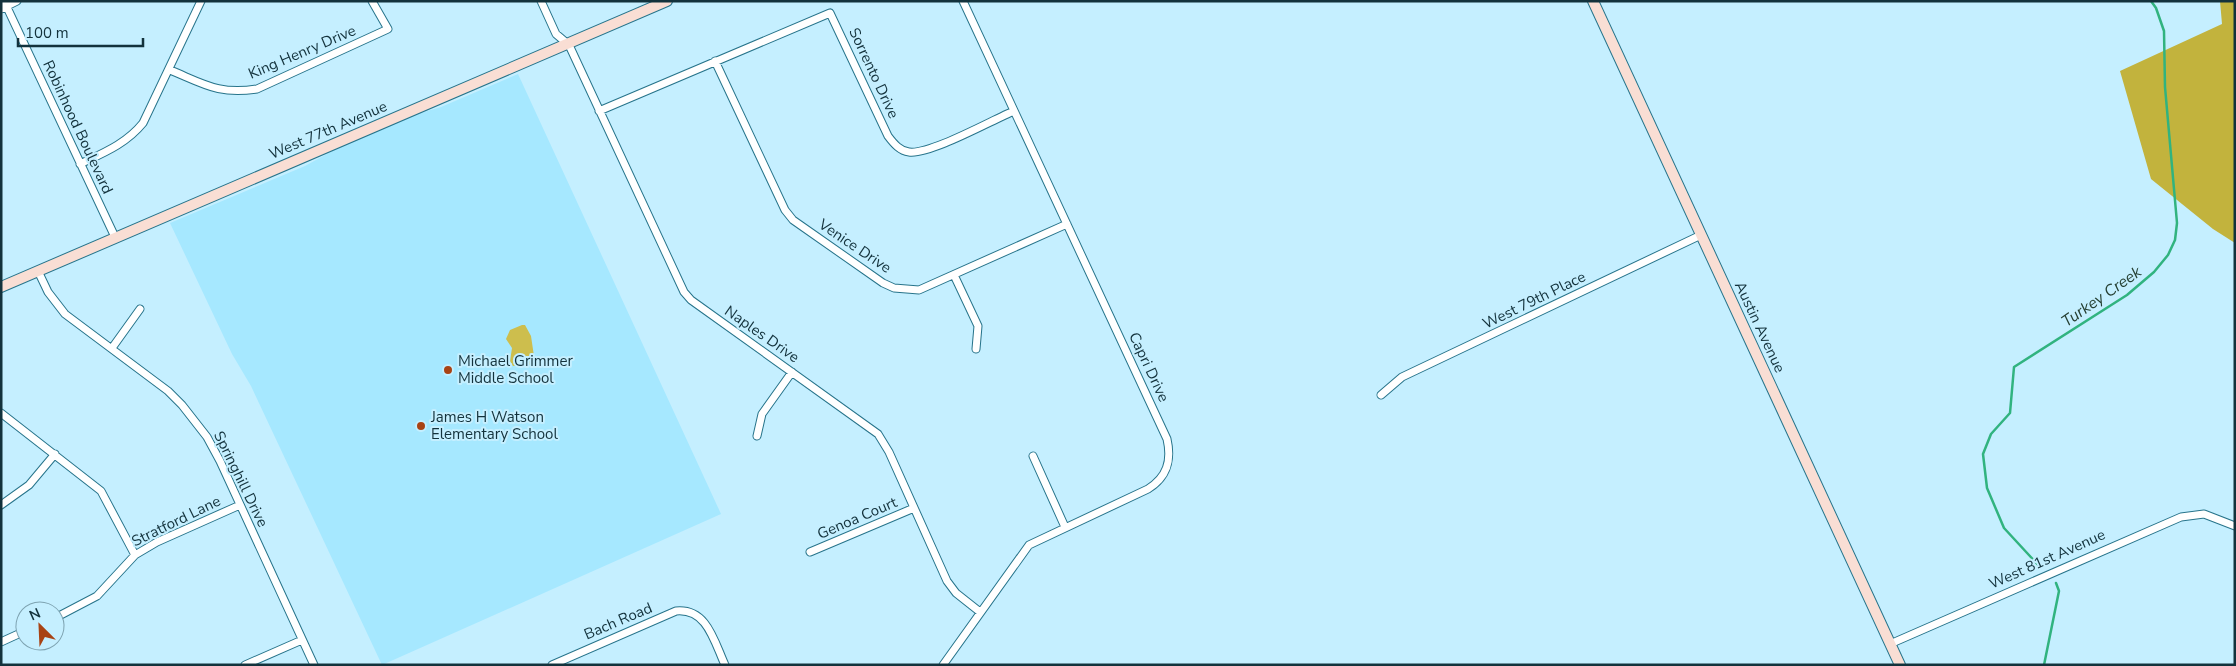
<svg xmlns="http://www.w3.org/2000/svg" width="2236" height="666" font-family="'Nunito Sans',sans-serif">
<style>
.built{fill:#a6e8ff}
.green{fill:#cdbe4d}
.forest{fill:#c2b33d}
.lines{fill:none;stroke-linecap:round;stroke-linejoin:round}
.stream{stroke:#31b37f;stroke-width:2.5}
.street-casing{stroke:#27748b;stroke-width:9}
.secondary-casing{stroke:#27748b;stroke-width:12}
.street{stroke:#fff;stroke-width:7}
.secondary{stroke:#f9ded4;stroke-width:10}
.poi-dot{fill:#a84314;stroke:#c5efff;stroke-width:2}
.labels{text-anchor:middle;stroke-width:4;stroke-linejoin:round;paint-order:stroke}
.street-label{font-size:15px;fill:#13323c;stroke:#c5efff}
.poi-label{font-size:15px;fill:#13323c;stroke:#c5efff;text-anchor:start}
.water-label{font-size:16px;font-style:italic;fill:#264033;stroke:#c5efff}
</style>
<rect width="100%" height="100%" fill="#c5efff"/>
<path class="built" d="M518,74L721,514L382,665L251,386L232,354L170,223L305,166L345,144L410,116L441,107Z"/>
<path class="green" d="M522,325H525L531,336L535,363L532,365L513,366L510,361L512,348L506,339L510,330Z"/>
<path class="forest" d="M2220,1H2235V243L2213,229L2151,179L2120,71L2222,24Z"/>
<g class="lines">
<path class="stream" d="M2040,567L2004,528L1987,488L1983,454L1991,434L2010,413L2014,367L2127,295L2154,272L2168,255L2175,240L2177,223L2165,87L2164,31L2156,8L2151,1
M2044,665L2059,591L2056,583"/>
<g class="street-casing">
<path id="street" d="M4,1L115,237
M541,1L556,34L569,45L684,292L691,300L878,434L889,452L947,581L956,593L980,612
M1,9L17,1
M715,61L785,210L793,220L883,283L894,288L919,290L1067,224
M170,70C204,84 219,95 257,89L388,29L372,1
M599,111L830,13L888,136C894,144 900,151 909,152C930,155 992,120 1014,111
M80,164C103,153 126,144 143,123L201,1
M38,271L48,292L65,314L168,391L182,405L207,437L220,461L314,665
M954,275L978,326L976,349
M112,348L140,309
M1381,395L1402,377L1701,235
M1,413L101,491L135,555
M757,436L762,414L792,372
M1033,456L1065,527
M1,505L29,485L55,454
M810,552L914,508
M55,618L97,596L135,555L157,542L240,505
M1,642L25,631
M1890,644L2181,517L2204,514L2235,526
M245,665L302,640
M552,665L676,611C707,608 714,641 725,665
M943,665L1029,545L1148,489C1167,477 1172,461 1167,439L963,1"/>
</g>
<g class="secondary-casing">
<path id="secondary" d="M1593,1L1900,665
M1,287L667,1"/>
</g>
<use href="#street" class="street"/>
<use href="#secondary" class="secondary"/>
</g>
<g class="poi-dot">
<circle cx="448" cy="370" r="5"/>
<circle cx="421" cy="426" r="5"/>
</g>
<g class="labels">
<g class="street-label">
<text transform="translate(302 52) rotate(-23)" y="5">King Henry Drive</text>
<text transform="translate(874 73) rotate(65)" y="5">Sorrento Drive</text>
<text transform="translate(78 127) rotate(65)" y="5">Robinhood Boulevard</text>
<text transform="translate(328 130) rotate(-23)" y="5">West 77th Avenue</text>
<text transform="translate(855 246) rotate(34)" y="5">Venice Drive</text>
<text transform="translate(1534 300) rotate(-26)" y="5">West 79th Place</text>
<text transform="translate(1760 327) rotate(65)" y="5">Austin Avenue</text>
<text transform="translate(762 334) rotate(35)" y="5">Naples Drive</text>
<text transform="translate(1149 367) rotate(65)" y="5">Capri Drive</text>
<text transform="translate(241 479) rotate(64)" y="5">Springhill Drive</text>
<text transform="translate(857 518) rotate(-23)" y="5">Genoa Court</text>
<text transform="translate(176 521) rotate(-26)" y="5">Stratford Lane</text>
<text transform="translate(2047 559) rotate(-24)" y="5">West 81st Avenue</text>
<text transform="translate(618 621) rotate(-23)" y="5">Bach Road</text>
</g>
<g class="poi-label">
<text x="458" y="366">Michael Grimmer<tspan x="458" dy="17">Middle School</tspan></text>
<text x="431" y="422">James H Watson<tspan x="431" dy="17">Elementary School</tspan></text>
</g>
<g class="water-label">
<text transform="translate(2101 296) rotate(-35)" y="6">Turkey Creek</text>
</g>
</g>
<rect width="2236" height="666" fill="none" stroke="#13323c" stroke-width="5"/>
<g transform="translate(40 626) rotate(336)"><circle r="24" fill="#c5efff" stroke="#7ea3b1"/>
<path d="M0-4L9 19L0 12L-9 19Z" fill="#a84314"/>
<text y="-8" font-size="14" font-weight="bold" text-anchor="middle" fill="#13323c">N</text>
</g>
<path d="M18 38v8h125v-8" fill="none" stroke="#13323c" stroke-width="2.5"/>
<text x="25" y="38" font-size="15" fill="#13323c" stroke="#c5efff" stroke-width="4" paint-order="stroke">100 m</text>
</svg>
